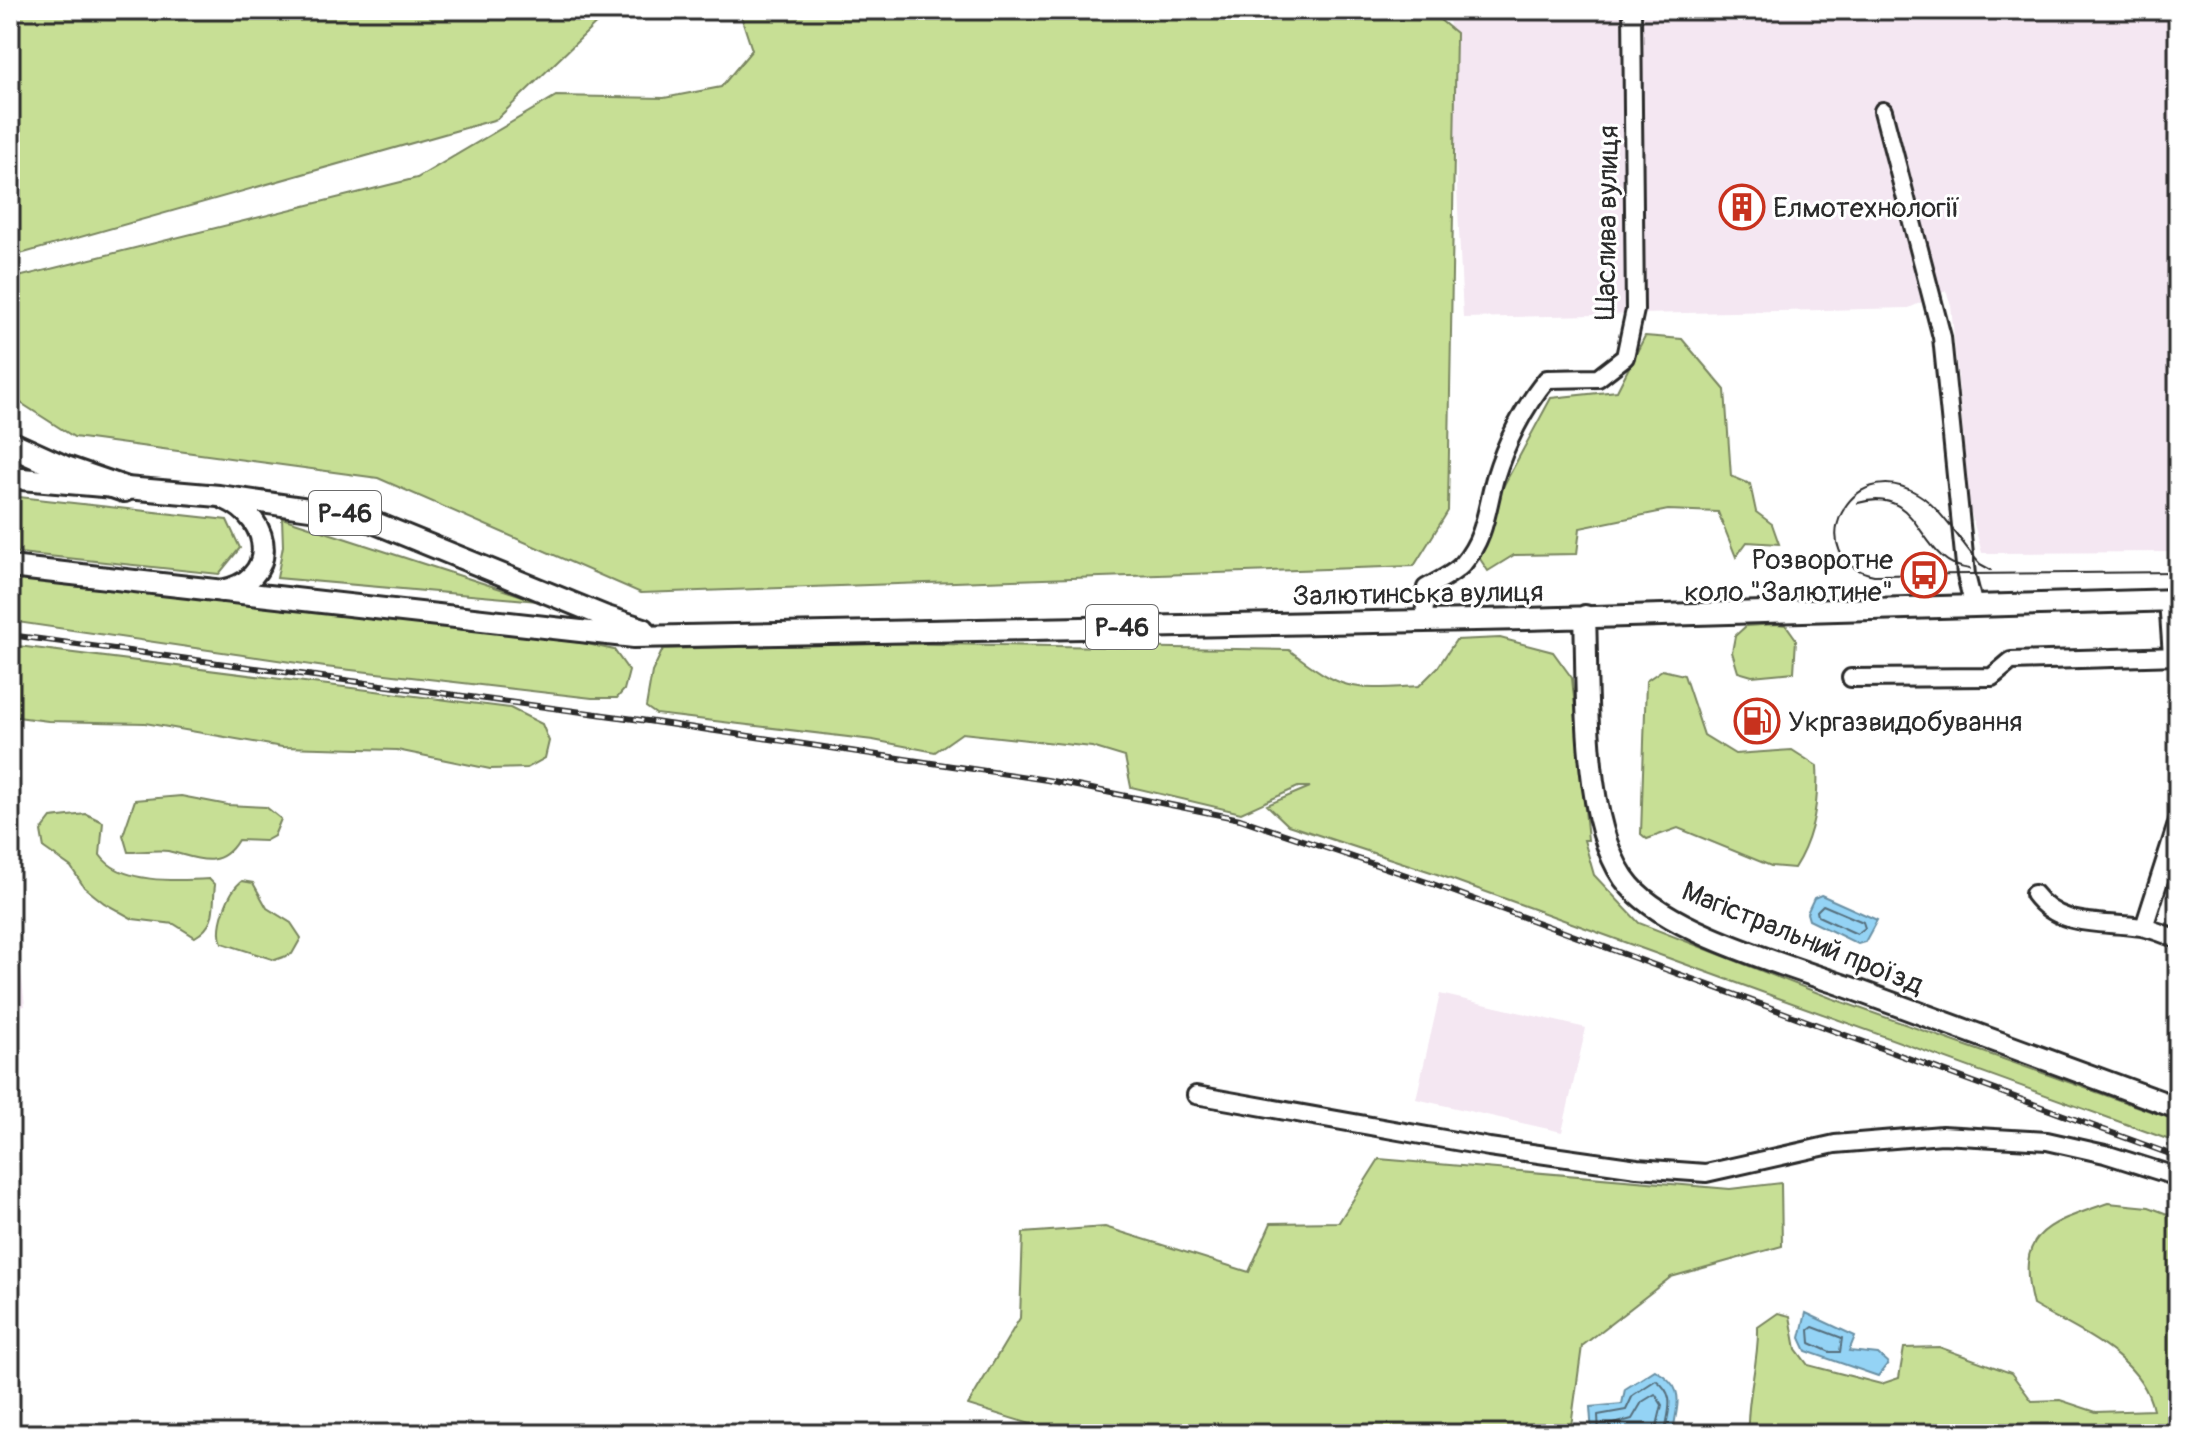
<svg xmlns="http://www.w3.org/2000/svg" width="2188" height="1444" font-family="Pangolin,sans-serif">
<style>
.built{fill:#f4e7f2}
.green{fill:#c7df95;stroke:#798560;stroke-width:2}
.water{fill:#94d3f5;stroke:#6a90a4;stroke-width:2}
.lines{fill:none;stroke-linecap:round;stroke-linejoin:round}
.shore{stroke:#556e7c;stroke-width:2}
.minor-casing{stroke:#2b2b2b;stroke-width:22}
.major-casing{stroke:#2b2b2b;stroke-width:26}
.highway-casing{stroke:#2b2b2b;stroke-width:30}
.minor{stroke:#fff;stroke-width:16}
.major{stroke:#fff;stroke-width:20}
.highway{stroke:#fff;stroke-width:24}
.tram{stroke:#2b2b2b;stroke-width:2}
.rail-casing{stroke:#2b2b2b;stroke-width:6}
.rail{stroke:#fff;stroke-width:3;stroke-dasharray:9;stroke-linecap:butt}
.labels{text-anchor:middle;stroke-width:6;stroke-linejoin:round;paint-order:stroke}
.shield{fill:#fff;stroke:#6b6b6b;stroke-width:2}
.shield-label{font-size:26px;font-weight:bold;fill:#2b2b2b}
.poi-label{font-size:28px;fill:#2b2b2b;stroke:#fff;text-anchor:start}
.street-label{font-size:28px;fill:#2b2b2b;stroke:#fff}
</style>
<rect width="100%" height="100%" fill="#fff"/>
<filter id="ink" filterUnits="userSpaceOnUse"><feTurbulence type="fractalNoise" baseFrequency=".0125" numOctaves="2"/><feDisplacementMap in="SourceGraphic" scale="16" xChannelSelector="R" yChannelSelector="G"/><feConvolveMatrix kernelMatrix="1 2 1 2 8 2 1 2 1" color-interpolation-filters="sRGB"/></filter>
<g filter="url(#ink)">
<path class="built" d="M1449,10H2178V552L1982,553L1970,509L1951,305L1946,291L1909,308L1463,318Z
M20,962L25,1006L10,1008V965Z
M1440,994L1586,1028L1562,1132L1416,1099Z
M10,1203L20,1336L10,1337Z"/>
<path class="green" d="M10,10H610L497,119L10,257Z
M739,10H1428L1456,33L1448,511L1414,566L641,593L378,478L74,437L10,396V279L417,178L556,96L664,98L721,87L752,50Z
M1645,336L1682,339L1725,390L1731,476L1750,484L1756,512L1772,524L1779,544L1747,542L1736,557L1718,512L1668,510L1580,528L1577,554L1514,555L1488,571L1480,559L1479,531L1551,398L1617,391Z
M10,496L227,520L240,548L219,574L10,552Z
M282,518L538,601L277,578L283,546Z
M10,575L583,643L614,650L629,671L624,690L617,698H592L325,667L10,621Z
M1777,624L1786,625L1796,639L1794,672L1752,676L1738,672L1732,652L1735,636L1746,626Z
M1500,638L1553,652L1572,678L1588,840H1584L1594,875L1639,923L1831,998L2178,1121V1143L1434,873L1288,825L1267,805L1310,787H1298L1241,813L1131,787L1125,757L1092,747L962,733L935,752L873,740L656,714L646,707L652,672L663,649L878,643L1289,650C1345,692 1350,690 1419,686L1438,667L1456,640Z
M10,645L510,708L542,724L549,741L545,758L527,768L490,769L397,750L282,747L145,723L48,721L10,716Z
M1662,670L1684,675L1704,735L1735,754L1792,750L1817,766C1819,801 1813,838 1794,868L1771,866L1678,828L1647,839L1641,834L1646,681Z
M181,796L228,805L266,807L281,819L274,836L265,841L238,840C219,872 195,857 168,851C156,849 141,852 128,852L123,835L135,800Z
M86,814L103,822L100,855C120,884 177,881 209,879L215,885C212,907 218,924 195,937L174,924L133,919L104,903L84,887L71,867L44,848L41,831L51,818Z
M242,881L253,883L267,908L291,923L301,938L292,954L275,960L222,943C215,928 228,891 242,881Z
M1379,1159L1730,1189L1781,1183L1782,1246L1671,1277L1582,1346L1570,1434H1063L968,1405L1020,1318L1023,1233L1105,1227L1249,1272L1271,1223L1339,1222Z
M2108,1203L2149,1207L2178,1218V1434H1705L1706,1430L1748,1425C1748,1391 1759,1361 1758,1327L1778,1313L1790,1316L1796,1349L1808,1365L1881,1384L1899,1378L1904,1348L1939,1347L2011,1373L2032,1401L2060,1400L2096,1412L2153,1410C2142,1356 2077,1331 2033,1305C2014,1232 2047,1224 2108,1203Z"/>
<path class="water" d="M1821,895L1877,920L1865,942L1858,944L1809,920L1807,913L1814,898Z
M1806,1313L1855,1336L1849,1351L1878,1354L1888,1363L1878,1376L1806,1351L1800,1338Z
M1655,1370C1688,1389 1676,1404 1673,1434H1592L1590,1407L1622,1404L1625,1389Z"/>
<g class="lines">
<path class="shore" d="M1823,905L1863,922L1865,928L1857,934L1818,916L1817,911Z
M1813,1327L1842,1338L1840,1352H1830L1810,1343L1809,1330Z
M1599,1434L1598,1415L1626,1410L1633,1395L1656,1380C1678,1397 1667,1411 1665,1434
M1609,1434L1610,1425L1632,1419L1642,1402L1655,1394L1662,1405L1655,1434"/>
<g class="minor-casing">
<path id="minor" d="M1883,111L1942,337L1966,575L1973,603
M2168,600L2172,656
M1424,621L1426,588C1438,581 1454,574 1463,564C1486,536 1486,511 1495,478C1505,445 1524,406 1547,379L1598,378L1625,357L1635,310L1632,10
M1851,678L1992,677L2011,661L2178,656
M2034,894C2060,929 2103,921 2141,927C2153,929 2166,935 2178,939
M2144,927L2178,821
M1196,1095L1489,1147L1637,1168L1706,1173L1835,1144L1942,1135L2047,1141L2105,1154L2178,1177"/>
</g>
<g class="major-casing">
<path id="major" d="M10,478L219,496L358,516L604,616L644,629
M10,567L634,637L1526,619L2178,600
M221,591C279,581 273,520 226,499
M1585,616C1588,689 1581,830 1630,886C1670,933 1790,966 1848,987C1958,1028 2068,1068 2178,1108"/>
</g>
<g class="highway-casing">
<path id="highway" d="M10,444L63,468L124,489"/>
</g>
<use href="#minor" class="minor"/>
<use href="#major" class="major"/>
<use href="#highway" class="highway"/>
<path class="tram" d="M1858,503C1924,484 1915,563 1970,569
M1991,570L1980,564C1963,545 1939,506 1918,494C1848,451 1799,561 1874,575L2178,572"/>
<g class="rail-casing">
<path id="rail" d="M10,635L634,719L1047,780L1240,819L1430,883L2178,1157"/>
</g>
<use href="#rail" class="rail"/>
</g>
</g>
<defs>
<g id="building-ring" transform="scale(2.3)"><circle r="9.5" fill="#fff" stroke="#c8321e" stroke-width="1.5"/><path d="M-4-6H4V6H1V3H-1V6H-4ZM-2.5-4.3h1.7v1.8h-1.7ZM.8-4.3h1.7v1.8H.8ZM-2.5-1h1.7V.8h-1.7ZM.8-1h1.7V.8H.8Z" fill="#c8321e"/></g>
<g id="bus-ring" transform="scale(2.3)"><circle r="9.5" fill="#fff" stroke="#c8321e" stroke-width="1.5"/><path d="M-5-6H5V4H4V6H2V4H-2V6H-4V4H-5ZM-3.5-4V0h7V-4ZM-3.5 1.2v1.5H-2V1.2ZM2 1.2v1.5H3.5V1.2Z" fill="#c8321e"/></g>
<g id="fuel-ring" transform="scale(2.3)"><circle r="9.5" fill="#fff" stroke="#c8321e" stroke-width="1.5"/><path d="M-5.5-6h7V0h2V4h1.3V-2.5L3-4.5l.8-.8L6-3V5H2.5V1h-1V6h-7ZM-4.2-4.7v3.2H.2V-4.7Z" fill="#c8321e"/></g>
</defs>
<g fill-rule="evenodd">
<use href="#building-ring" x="1742" y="207"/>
<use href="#bus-ring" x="1924" y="575"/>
<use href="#fuel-ring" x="1757" y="721"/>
</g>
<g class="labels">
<g class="shield">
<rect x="309" y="491" width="72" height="44" rx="6"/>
<rect x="1086" y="605" width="72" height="44" rx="6"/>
</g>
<g class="shield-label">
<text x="345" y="522">Р-46</text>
<text x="1122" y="636">Р-46</text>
</g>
<g class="poi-label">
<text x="1773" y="217">Елмотехнології</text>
<text x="1893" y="569" text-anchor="end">Розворотне<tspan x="1893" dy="32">коло "Залютине"</tspan></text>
<text x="1788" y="731">Укргазвидобування</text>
</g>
<g class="street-label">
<text transform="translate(1606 223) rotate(-89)" y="10">Щаслива вулиця</text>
<text transform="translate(1418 593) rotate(-1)" y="10">Залютинська вулиця</text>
<text transform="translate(1803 937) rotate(22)" y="10">Магістральний проїзд</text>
</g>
</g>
<rect width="2188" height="1444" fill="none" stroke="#fff" stroke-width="40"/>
<rect x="20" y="20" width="2148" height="1404" fill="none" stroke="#2b2b2b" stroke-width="3" filter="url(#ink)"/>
</svg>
